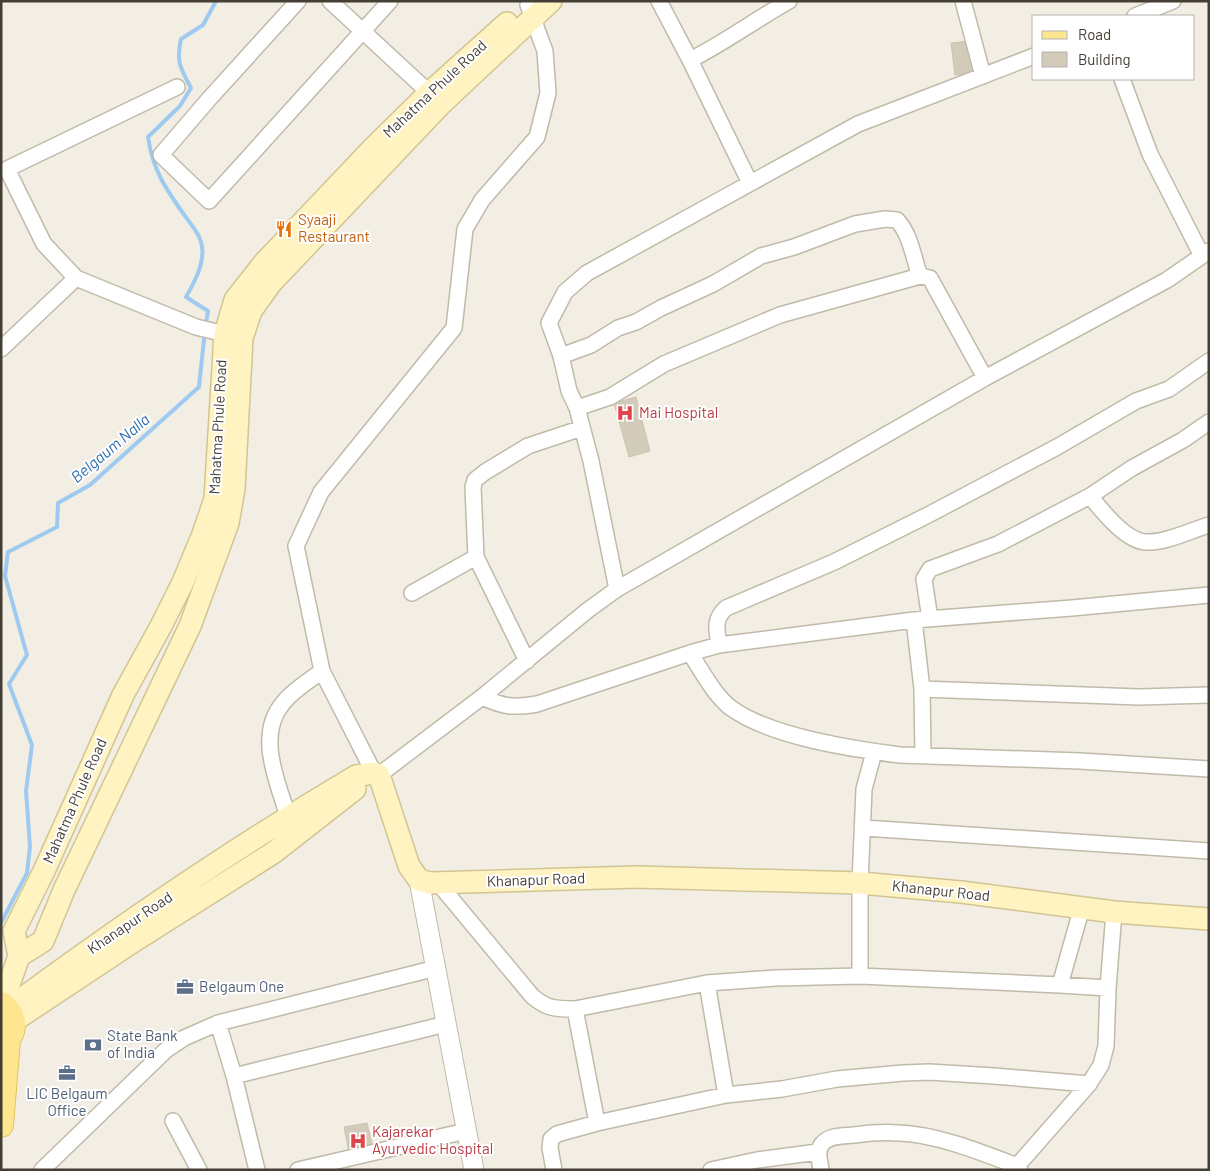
<svg xmlns="http://www.w3.org/2000/svg" width="1210" height="1171" font-family="Barlow,sans-serif">
<style>
.lines{fill:none;stroke-linecap:round;stroke-linejoin:round}
.stream{stroke:#9fcaf0;stroke-width:4}
.building{fill:#d3cbb9;stroke:#cec3ac}
.minor-casing{stroke:#c0baa9;stroke-width:18}
.tertiary-casing{stroke:#c0baa9;stroke-width:21}
.secondary-casing{stroke:#d2c593;stroke-width:24}
.primary-casing{stroke:#e3c460;stroke-width:26}
.minor{stroke:#fff;stroke-width:15}
.tertiary{stroke:#fff;stroke-width:19}
.secondary{stroke:#fef3c1;stroke-width:21}
.primary{stroke:#fee690;stroke-width:24}
.labels{text-anchor:middle;stroke-width:4;stroke-linejoin:round;paint-order:stroke}
.street-label{font-size:15px;fill:#443e34;stroke:#fff}
.food-label{font-size:15px;fill:#c56008;stroke:#fff;text-anchor:start}
.health-label{font-size:15px;fill:#be3a42;stroke:#fff;text-anchor:start}
.service-label{font-size:15px;fill:#4e5e75;stroke:#fff;text-anchor:start}
.water-label{font-size:16px;font-style:italic;fill:#2e70af;stroke:#fff}
</style>
<rect width="100%" height="100%" fill="#f2eee4"/>
<g class="lines">
<path class="stream" d="M206,323L208,311L186,297C195,281 208,258 200,239C197,231 190,223 185,216C166,189 153,171 148,137L180,106L191,88C180,68 176,61 181,39L203,25L216,1
M1,923L27,873L30,847L26,791L32,745L9,684L27,655L5,576L8,552L57,527L58,503L90,485L199,387L204,339"/>
</g>
<path class="building" d="M970,41L974,72L955,75L951,43Z
M636,397L650,451L629,457L614,403Z
M367,1123L373,1148L349,1153L344,1127Z"/>
<g class="lines">
<g class="minor-casing">
<path id="minor" d="M298,1L209,99L161,155L209,201L390,1
M330,1L436,99
M659,1L690,60
M963,1L983,76
M1135,16L1173,1
M1122,79L1150,154L1202,256
M750,183L690,60C724,43 755,20 789,1
M920,276L930,278L985,378
M76,278L196,327L225,334
M1,349L76,278L44,244L7,169L177,87
M561,356L591,345L618,328L636,322L661,308L713,284L761,256L794,247L855,224L885,219L897,220C911,235 913,257 920,276L780,315L664,364L610,397L577,408
M1090,496C1102,511 1125,540 1145,542C1166,543 1189,531 1209,525
M476,557L527,661
M617,589L591,461L577,408L569,391L561,356L549,323L565,292L587,273L858,124L1034,56
M412,593L476,557L473,487L475,480L485,472L528,446L582,428
M930,619L924,579L930,569L998,544L1090,496L1132,468L1183,440L1209,422
M914,620L922,689L923,755
M719,645C717,630 713,620 726,608L834,562L928,515L1057,447L1136,401L1169,389L1209,361
M690,653C702,671 714,695 731,708C771,737 852,749 900,755L1080,761L1209,769
M922,689L1139,697L1209,695
M482,697C504,707 513,708 537,704L690,653L719,645L914,620L1072,608L1209,595
M374,773L322,671L296,546L321,492L454,328L465,229L482,200L537,137L548,93L545,51L528,5
M379,775L482,697L588,610L617,589L985,378L1167,280L1209,251
M288,816C277,781 256,735 283,703C293,690 309,681 322,671
M864,828L1209,851
M439,884L532,996C547,1009 556,1009 575,1009L707,983L776,978L860,976L1060,985L1108,988
M860,976V883L864,789L874,752
M707,983L726,1095
M1060,985L1082,907
M575,1009L597,1123
M218,1023L234,1076L257,1170
M234,1076L446,1024
M173,1121L199,1170
M42,1170L166,1050L184,1038L218,1023L436,968
M298,1170L466,1131
M554,1170L550,1148L551,1139L557,1134L597,1123L726,1095L782,1089L837,1079L903,1073L929,1072L994,1076L1089,1084
M711,1170L757,1160L818,1152
M821,1170C820,1161 816,1152 822,1144C829,1135 843,1136 854,1135C869,1133 884,1132 899,1133C936,1134 983,1153 1017,1166
M1020,1170L1017,1166L1089,1084L1101,1065L1106,1046L1108,988L1114,912"/>
</g>
<g class="tertiary-casing">
<path id="tertiary" d="M419,880L474,1170"/>
</g>
<g class="secondary-casing">
<path id="secondary" d="M19,956L14,931L44,871L123,695L161,626L183,582L203,534L215,499L225,334L235,300L264,263L375,146L429,93L507,23
M2,1005L19,956L43,941L64,890L190,626L228,523L234,489L242,338L251,311L271,283L441,104L551,1
M8,1009C120,926 236,847 356,776C365,775 371,771 379,775L409,866L419,880L430,883L637,877L860,883L961,892L1114,912L1209,919
M21,1016L131,943L273,853L355,789"/>
</g>
<g class="primary-casing">
<path id="primary" d="M1,1004C17,1015 17,1035 1,1045
M1,1125L8,1040"/>
</g>
<use href="#minor" class="minor"/>
<use href="#tertiary" class="tertiary"/>
<use href="#secondary" class="secondary"/>
<use href="#primary" class="primary"/>
</g>
<defs>
<g id="restaurant-bare" transform="scale(1.35)"><path d="M-5-6h1v4h1v-4h1v4h1v-4h1v5L-1.5 .5V6h-2V.5L-5-1ZM5-6V6H3V1.5H1.5Q1.5-4 5-6Z" fill="#e8710a" stroke="#fff" stroke-width="2.5" paint-order="stroke"/></g>
<g id="hospital-bare" transform="scale(1.35)"><path d="M-5-5h3v3.5h4V-5h3V5h-3V1.5h-4V5h-3Z" fill="#e0444e" stroke="#fff" stroke-width="2.5" paint-order="stroke"/></g>
<g id="office-bare" transform="scale(1.35)"><path d="M-6-3h4V-5.5h4V-3h4V5H-6ZM-1-4.5V-3h2v-1.5ZM-6 0V1H6V0Z" fill="#5c6f8a" stroke="#fff" stroke-width="2.5" paint-order="stroke"/></g>
<g id="bank-bare" transform="scale(1.35)"><path d="M-6-4H6V4H-6ZM0-2.3a2.3 2.3 0 1 0 0 4.6a2.3 2.3 0 1 0 0-4.6Z" fill="#5c6f8a" stroke="#fff" stroke-width="2.5" paint-order="stroke"/></g>
</defs>
<g fill-rule="evenodd">
<use href="#restaurant-bare" x="284" y="229"/>
<use href="#hospital-bare" x="625" y="413"/>
<use href="#office-bare" x="185" y="987"/>
<use href="#bank-bare" x="93" y="1045"/>
<use href="#office-bare" x="67" y="1073"/>
<use href="#hospital-bare" x="358" y="1141"/>
</g>
<g class="labels">
<g class="street-label">
<text transform="translate(435 89) rotate(-43)" y="5">Mahatma Phule Road</text>
<text transform="translate(218 427) rotate(-87)" y="5">Mahatma Phule Road</text>
<text transform="translate(75 801) rotate(-66)" y="5">Mahatma Phule Road</text>
<text transform="translate(536 880) rotate(-2)" y="5">Khanapur Road</text>
<text transform="translate(941 891) rotate(6)" y="5">Khanapur Road</text>
<text transform="translate(130 923) rotate(-34)" y="5">Khanapur Road</text>
</g>
<g class="food-label">
<text x="298" y="225">Syaaji<tspan x="298" dy="17">Restaurant</tspan></text>
</g>
<g class="health-label">
<text x="639" y="418">Mai Hospital</text>
<text x="372" y="1137">Kajarekar<tspan x="372" dy="17">Ayurvedic Hospital</tspan></text>
</g>
<g class="service-label">
<text x="199" y="992">Belgaum One</text>
<text x="107" y="1041">State Bank<tspan x="107" dy="17">of India</tspan></text>
<text x="67" y="1099" text-anchor="middle">LIC Belgaum<tspan x="67" dy="17">Office</tspan></text>
</g>
<g class="water-label">
<text transform="translate(110 448) rotate(-40)" y="6">Belgaum Nalla</text>
</g>
</g>
<rect width="1210" height="1171" fill="none" stroke="#443e34" stroke-width="5"/>
<rect x="1032" y="15" width="162" height="65" fill="#ffffff" stroke="#b4b2ae"/>
<rect x="1042" y="31" width="25" height="8" fill="#fee690" stroke="#b4b2ae"/>
<text x="1078" y="40" font-size="15" fill="#443e34">Road</text>
<rect x="1042" y="52" width="25" height="15" fill="#d3cbb9" stroke="#b4b2ae"/>
<text x="1078" y="65" font-size="15" fill="#443e34">Building</text>
</svg>
